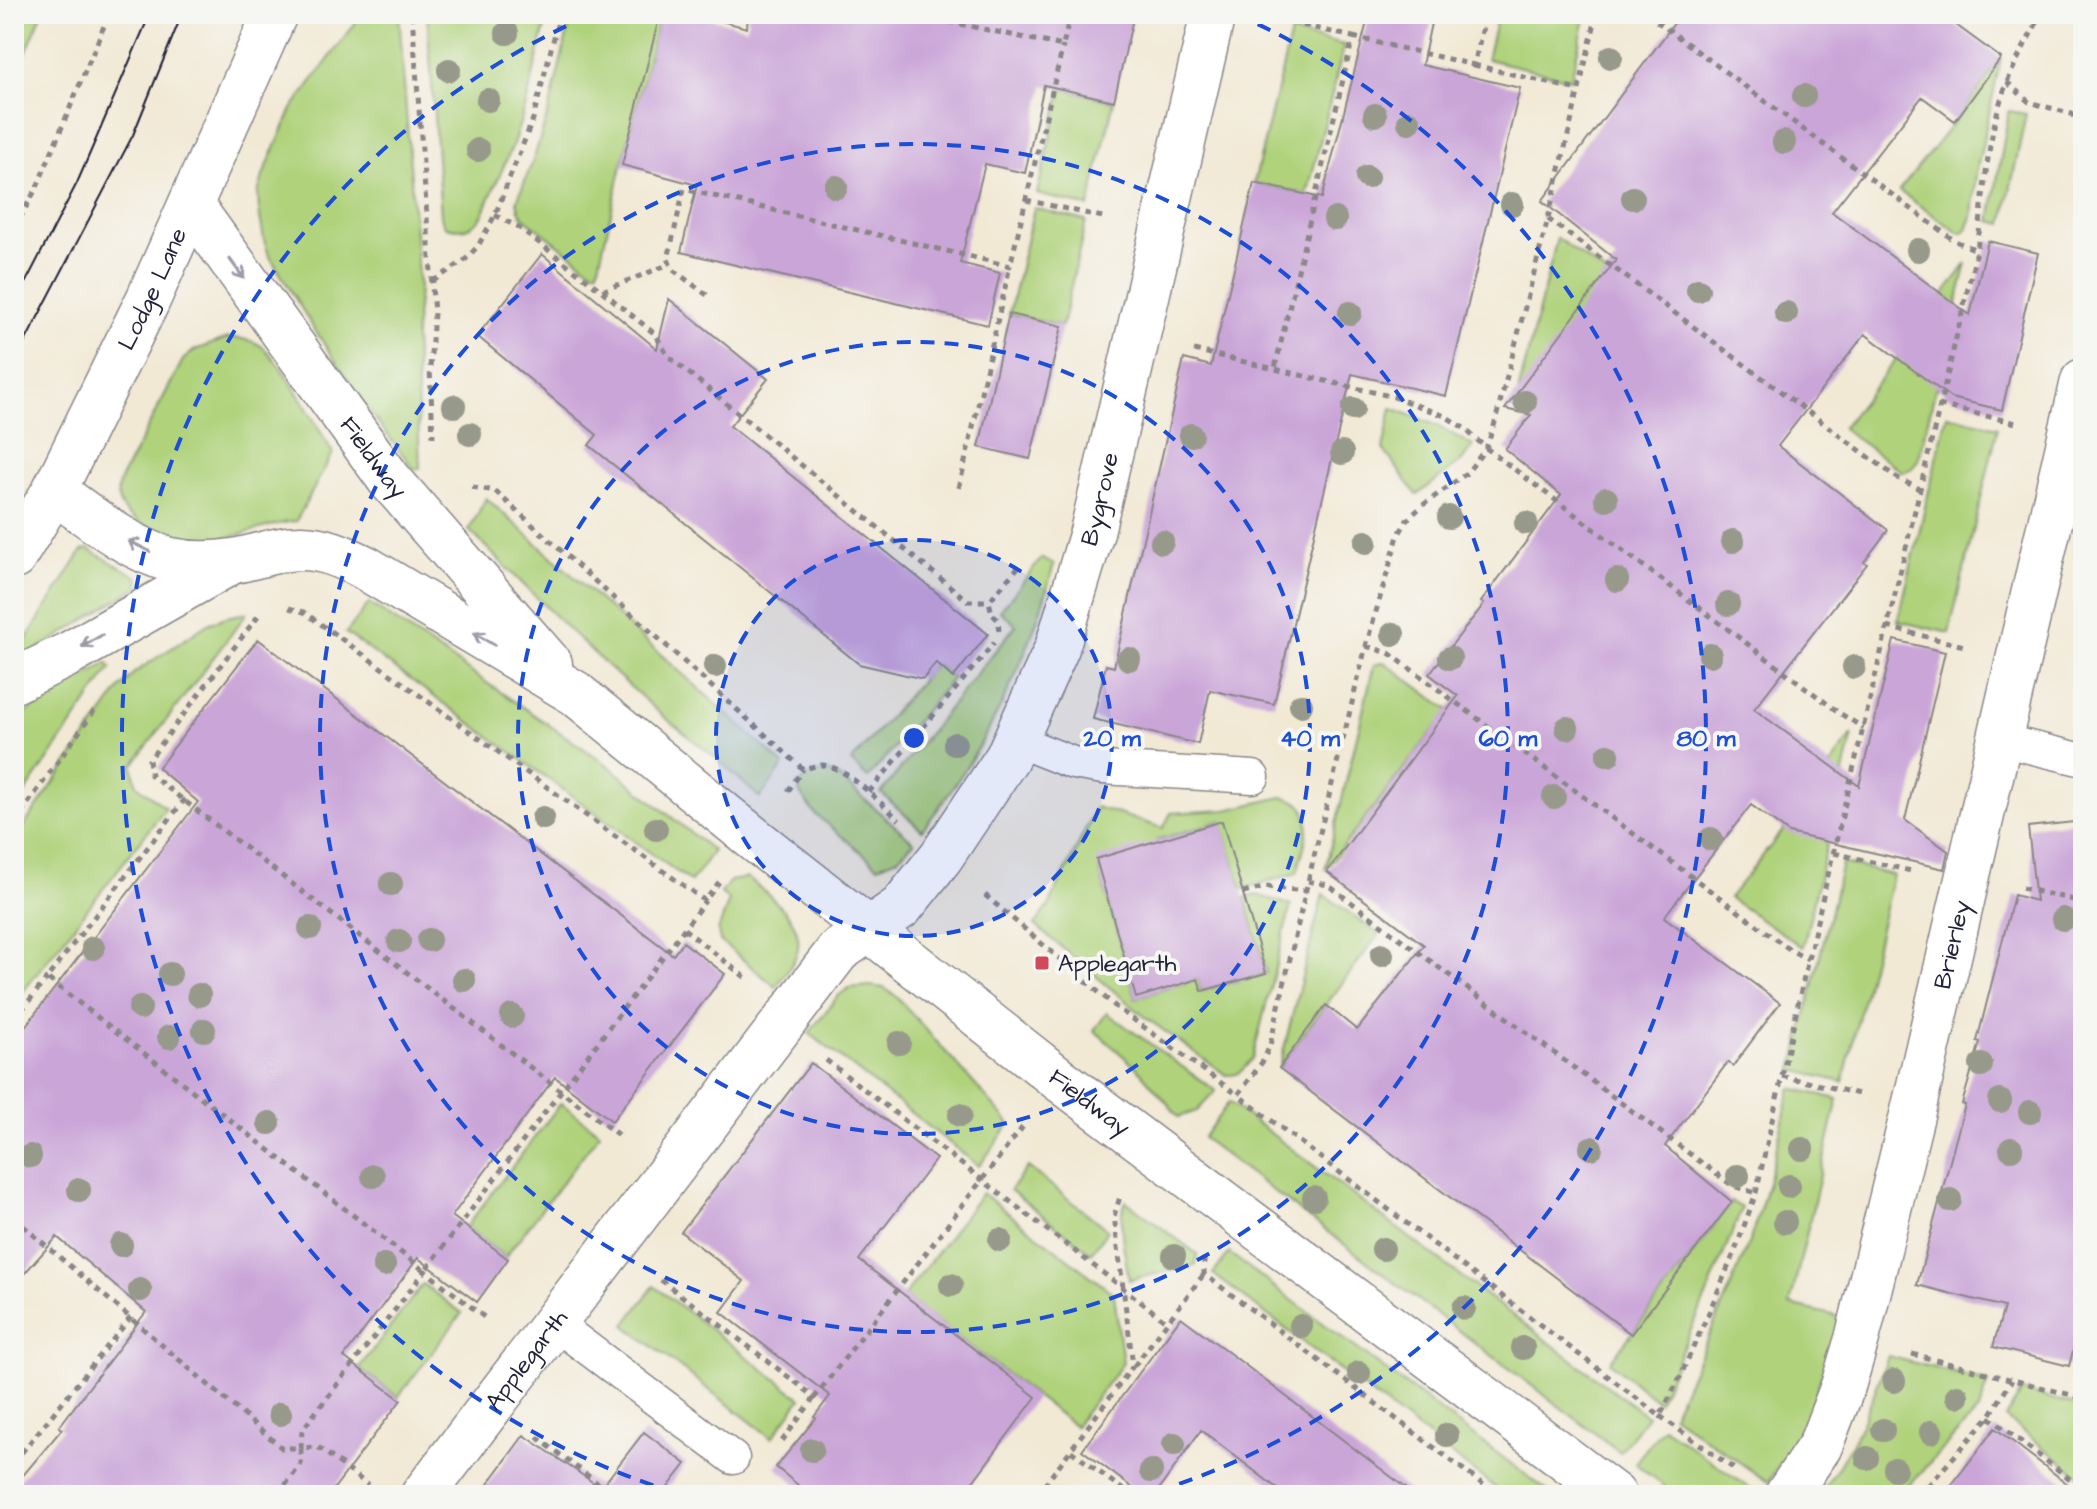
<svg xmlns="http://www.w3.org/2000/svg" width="2097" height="1509" font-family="'Architects Daughter',sans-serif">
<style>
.green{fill:#afd27a;stroke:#687a5a;stroke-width:2}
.building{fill:#caa6d8}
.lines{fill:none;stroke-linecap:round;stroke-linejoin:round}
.service-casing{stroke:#8a8688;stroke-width:35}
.minor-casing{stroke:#8a8688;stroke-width:47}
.tertiary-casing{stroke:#8a8688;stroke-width:47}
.path{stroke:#8a8688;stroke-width:5;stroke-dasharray:6 6;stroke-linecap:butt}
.service{stroke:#fff;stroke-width:32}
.minor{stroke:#fff;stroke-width:44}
.tertiary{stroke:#fff;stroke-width:44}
.tram{stroke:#22223b;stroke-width:2}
.tree{fill:#97998b}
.oneway{stroke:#9c9ca7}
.ring{fill:none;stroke:#1d4ed8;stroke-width:4;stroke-dasharray:14 10}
.poi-dot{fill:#d1495b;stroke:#f6f6f2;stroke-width:3}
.labels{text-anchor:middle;stroke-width:8;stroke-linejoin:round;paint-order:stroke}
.street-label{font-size:24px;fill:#22223b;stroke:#f6f6f2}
.poi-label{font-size:24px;fill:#22223b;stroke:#f6f6f2;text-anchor:start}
.centre{fill:#1d4ed8;stroke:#f6f6f2;stroke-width:4}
.ring-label{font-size:24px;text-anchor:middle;font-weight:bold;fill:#1d4ed8;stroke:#f6f6f2;stroke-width:8;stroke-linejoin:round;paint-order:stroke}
</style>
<rect width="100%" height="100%" fill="#f6f6f2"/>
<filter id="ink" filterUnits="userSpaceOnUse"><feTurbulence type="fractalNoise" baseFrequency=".0125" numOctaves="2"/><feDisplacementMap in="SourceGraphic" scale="16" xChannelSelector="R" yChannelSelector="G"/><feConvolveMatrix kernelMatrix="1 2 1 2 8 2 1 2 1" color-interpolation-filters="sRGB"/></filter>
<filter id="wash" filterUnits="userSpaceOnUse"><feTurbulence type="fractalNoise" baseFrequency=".006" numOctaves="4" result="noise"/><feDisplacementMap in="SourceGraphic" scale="32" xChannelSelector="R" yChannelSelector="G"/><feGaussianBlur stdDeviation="1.8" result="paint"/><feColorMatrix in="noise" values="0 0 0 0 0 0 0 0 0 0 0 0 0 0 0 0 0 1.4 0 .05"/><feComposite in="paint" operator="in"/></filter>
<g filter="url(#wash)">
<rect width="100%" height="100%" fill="#f2e9d5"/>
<path class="green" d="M14,14H42L14,81Z
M362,14H399L419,289L415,335L420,468L414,469L368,410L311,324L269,255L264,240L259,211L258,193L264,173L292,109Z
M427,14H548L526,105L512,147L482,216C473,229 462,231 446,227L443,223L441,216Z
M572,14H660L622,165L598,270L593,271L524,218L519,210L517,201L534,158L550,107Z
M1498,14H1586L1571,79L1487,59Z
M1291,33L1344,45L1307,195L1254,183Z
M2001,58L1976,174L1972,217L1967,229L1962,233L1956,231L1899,191L1955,121Z
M1062,89L1114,101L1089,207L1037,194Z
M2009,111L2026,114L2003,224L1990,221Z
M1034,208L1086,221L1062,326L1009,314Z
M1557,238L1608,275L1518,393Z
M1967,263L1918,460C1913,468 1910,471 1901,471L1842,428L1897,358Z
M228,338C238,338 248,339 258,344C279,355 319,430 333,453L296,521C272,523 252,533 229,537C199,542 166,537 139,522C122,512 114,502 119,482L183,360L195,350Z
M1392,408L1438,426L1473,446L1462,461L1417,495L1383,449Z
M1947,415L1998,427L1949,633L1898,621Z
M486,498L784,765L760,798L716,758L663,716L614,672L563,624L469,530Z
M88,549L138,577L139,586L24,658L17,654L82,551Z
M1042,558L1054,564C1029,661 984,751 922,830L881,793L1016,625L1000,611Z
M369,603L605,763L713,851L691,882L346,633Z
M247,613L132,766L137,785L166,808L14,1003V840L119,690L134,673L208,624L226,617Z
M1384,662L1449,710L1325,870L1374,665Z
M107,663L111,668L14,809V720Z
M936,663L953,678L868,778L851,762Z
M1853,734L1803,947L1729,898L1784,829Z
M818,772H826L836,775L914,842L898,858L878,866L815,814L799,792C800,780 807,775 818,772Z
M1282,797C1324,803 1303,846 1297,873L1242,889L1221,821L1157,840L1160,851L1099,869L1136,998L1198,979L1202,991L1266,973L1245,898L1256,895L1291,905L1253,1057C1245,1068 1240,1076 1226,1075L1145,1017L1035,925L1049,906L1096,807L1163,828L1171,813L1226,810Z
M1842,863L1893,875L1843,1082L1793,1070Z
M748,878C771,898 812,924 794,960C789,970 782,978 776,987L720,941L718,931L729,900L721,893L730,881Z
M1323,894L1379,934L1279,1068Z
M870,986L884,988L896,996L1010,1124L979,1166L809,1033L838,996L849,988Z
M1107,1013L1216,1091L1197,1111L1179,1117L1138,1069L1094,1030Z
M1791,1088L1838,1099L1790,1305L1841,1317L1808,1417L1796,1439L1768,1482L1672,1415C1698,1360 1725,1304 1747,1247C1767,1196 1778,1141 1791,1088Z
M1229,1102L1647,1416L1620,1452L1203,1138Z
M561,1103L600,1133L505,1257L466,1227Z
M1028,1167L1108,1230L1091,1253L1010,1190Z
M982,1193L1114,1294L1123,1363L1075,1426L904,1296Z
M1126,1201L1197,1254L1196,1265L1129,1280C1126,1256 1116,1224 1126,1201Z
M1732,1202L1742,1208L1706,1297L1658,1402L1610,1362Z
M1229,1253L1553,1495H1505L1213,1274Z
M423,1284L462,1313L398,1397L359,1368Z
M654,1286L801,1398L772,1438L625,1325Z
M1888,1356L1989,1382L1979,1410L1900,1495H1818C1852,1453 1870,1407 1888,1356Z
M2022,1391L2083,1407V1478L2005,1418Z
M1663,1427L1758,1494L1675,1495L1635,1463Z"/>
<g id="blocks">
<path class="building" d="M660,14H695L747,28L748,14H1134L1114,101L1044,85L1025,173L985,164L960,263L1000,273L988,325L681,252L697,185L622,165Z
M1369,14H1433L1422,65L1520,88L1446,396L1352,374L1274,704L1210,690L1198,744L1093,719L1106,665L1114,667L1184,359L1211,366L1254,183L1322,198Z
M1681,14H1941L2001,58L1955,121L1922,97L1832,212L1970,315L1988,241L2038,253L2002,410L1951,398L1865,334L1778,446L1888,530L1864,562L1867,564L1754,709L1859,786L1894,640L1945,652L1905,820L1948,851L1944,869L1789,833L1751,805L1664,917L1780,1003L1733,1066L1728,1062L1665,1146L1732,1202L1631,1334L1279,1068L1326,1005L1357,1030L1424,945L1327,872L1458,696L1429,674L1484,604L1481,602L1561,495L1505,449L1531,415L1505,409L1616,260L1542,201Z
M542,254L657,349L669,299L768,379L730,426L988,634L953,678L936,663L923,679L859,664L589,445L597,435L477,336Z
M1009,314L1062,326L1030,459L979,447Z
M258,639L673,955L683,942L725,974L612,1121L555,1077L452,1216L508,1259L477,1302L418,1258L344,1357L401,1400L329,1495H14V1486L62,1429L59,1427L146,1312L57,1237L14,1285V1041L198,802L158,768Z
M1222,821L1266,973L1202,991L1198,979L1136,998L1096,859Z
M2083,821V1312L2069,1366L1993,1347L2004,1307L1917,1285L1965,1105L1962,1104L1980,1042L1977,1041L2014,895L2036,901L2028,827Z
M811,1063L936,1159L859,1260L1036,1397L963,1495H810L776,1467L816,1418L814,1417L830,1396L721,1312L744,1281L681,1232Z
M1181,1317L1232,1355L1415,1495H1286L1201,1430L1155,1495H1142L1082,1450Z
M1995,1428L2082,1495H1944Z
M644,1432L686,1464L662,1495H480L524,1435L601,1488Z"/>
</g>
</g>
<g filter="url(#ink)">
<use href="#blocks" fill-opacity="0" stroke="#8a8688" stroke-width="2"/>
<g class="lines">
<g class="service-casing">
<path id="service" d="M1015,740L1073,763L1103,768L1253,777
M2000,740L2083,760
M554,1323L733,1458"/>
</g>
<g class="minor-casing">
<g id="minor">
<path id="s1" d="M192,206L389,479L550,664"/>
<path id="s2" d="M54,491C88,515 130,550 171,560C190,564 213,564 233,561C255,558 276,548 299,548C322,547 343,557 364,567L575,693L753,838L1059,1079L1614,1495"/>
<path d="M14,681L71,653L231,562"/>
<path id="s3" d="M423,1495L838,951L901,907L941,857L1007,758L1057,648L1092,532L1213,14"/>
<path id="s4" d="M1787,1495L1820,1446L1843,1386L1857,1339L1914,1107L2083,381"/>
</g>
</g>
<g class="tertiary-casing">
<g id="tertiary">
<path id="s5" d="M14,557L54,491L148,300L275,14"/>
</g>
</g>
<path class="path" d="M412,14L434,313L430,368L433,437
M913,14L1063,46L1070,14
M1597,14L1548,219L1494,426L1486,448L1467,473L1423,505L1407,520L1398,536L1366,646L1308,881L1270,1045L1263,1061L1238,1095L1660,1416L1680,1377L1709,1312L1735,1251L1756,1193L1808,959L1977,250C1984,195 1987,131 2008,80C2018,57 2030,35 2042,14
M1647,14L1955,241L1977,250
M2073,14L2083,19
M1268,17L1353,37L1275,368
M1353,37L1474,65L1486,14
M1474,65L1578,90
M2007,82L2029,102L2072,114L2083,136
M1026,200L1107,218
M495,215L521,229L602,291L670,264
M1548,219L1896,477L1919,489
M14,229L37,187L109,14
M433,281L464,261L478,246L495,215L533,119L560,14
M602,291L655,334L668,356L968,601H989
M707,295L672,269L668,259L684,189L1010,266L1063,46
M1194,350L1394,397L1445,416L1464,428L1486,448L1841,714L1864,728
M1939,405L2016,423
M472,487L495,491L803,769C809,768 816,765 822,765C844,765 883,805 899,820
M959,488L1010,266
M289,608L304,612L705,901L719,882
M258,616L149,760L151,775L561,1091L705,901
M1887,627L1964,646
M999,631L998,620L992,614L989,601L1021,564
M1366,646L1389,653L1792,951L1808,959
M788,791L803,769
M869,792L994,643
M185,799L47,978L425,1271L561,1091L622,1138
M14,823L97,707
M1834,853L1911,871
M1308,881L1328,885L1733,1186L1756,1193
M2022,888L2083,902
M1243,893L1266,887L1306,891
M985,895L1116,1007L1238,1095
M684,929L746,978
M14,1020L47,978
M826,1060L1167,1322
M1782,1076L1859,1094
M14,1218L282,1448H301L302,1430L425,1271L488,1320
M1204,1258V1274L1497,1495
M661,1280L815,1397L1025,1124
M1912,1354L2083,1398
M1134,1366L1204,1274
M1660,1416L1737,1471
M1989,1417L2083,1489
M537,1437L613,1495
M782,1441L815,1397
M1071,1451L1130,1495
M14,1462L131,1317
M278,1495L301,1464V1448L318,1447L368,1485
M1037,1495L1133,1366L1114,1216L1120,1197
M1920,1495L1989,1417L2012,1380"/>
<use href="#service" class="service"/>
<use href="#minor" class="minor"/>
<use href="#tertiary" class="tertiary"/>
<path class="tram" d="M14,305L77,183L150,14
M14,363L133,135L182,14"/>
</g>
<g class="tree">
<circle cx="507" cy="33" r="12"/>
<circle cx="1611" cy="57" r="12"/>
<circle cx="449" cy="70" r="12"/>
<circle cx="1804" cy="96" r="12"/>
<circle cx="488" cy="100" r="12"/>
<circle cx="1375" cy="115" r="12"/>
<circle cx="1409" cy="122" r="12"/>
<circle cx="1784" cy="142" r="12"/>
<circle cx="478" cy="150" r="12"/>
<circle cx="1367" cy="177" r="12"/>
<circle cx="836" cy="187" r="12"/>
<circle cx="1633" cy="198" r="12"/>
<circle cx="1512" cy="204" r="12"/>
<circle cx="1335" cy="219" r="12"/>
<circle cx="1918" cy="250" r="12"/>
<circle cx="1698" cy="290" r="12"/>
<circle cx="1350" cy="313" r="12"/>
<circle cx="1786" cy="313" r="12"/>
<circle cx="1525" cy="402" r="12"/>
<circle cx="454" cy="406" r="12"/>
<circle cx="1353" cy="409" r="12"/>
<circle cx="470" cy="434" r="12"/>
<circle cx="1191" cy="435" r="12"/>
<circle cx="1342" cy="453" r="12"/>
<circle cx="1606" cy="499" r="12"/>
<circle cx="1449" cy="517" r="12"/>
<circle cx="1526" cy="523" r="12"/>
<circle cx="1733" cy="541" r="12"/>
<circle cx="1162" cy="542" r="12"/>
<circle cx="1366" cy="542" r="12"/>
<circle cx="1617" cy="580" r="12"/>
<circle cx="1728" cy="604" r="12"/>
<circle cx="1393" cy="634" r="12"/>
<circle cx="1710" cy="655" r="12"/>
<circle cx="1450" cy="658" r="12"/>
<circle cx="1129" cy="659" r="12"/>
<circle cx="715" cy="666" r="12"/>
<circle cx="1854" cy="667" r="12"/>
<circle cx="1301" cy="705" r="12"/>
<circle cx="1567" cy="728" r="12"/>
<circle cx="955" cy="744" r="12"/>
<circle cx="1608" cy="755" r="12"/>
<circle cx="1554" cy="797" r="12"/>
<circle cx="543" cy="818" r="12"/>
<circle cx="656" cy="829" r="12"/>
<circle cx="1711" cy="839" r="12"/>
<circle cx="391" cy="884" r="12"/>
<circle cx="2063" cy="919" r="12"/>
<circle cx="310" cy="928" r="12"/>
<circle cx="429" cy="940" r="12"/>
<circle cx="399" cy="941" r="12"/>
<circle cx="93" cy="948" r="12"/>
<circle cx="1382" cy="955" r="12"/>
<circle cx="170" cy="974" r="12"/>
<circle cx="464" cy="980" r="12"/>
<circle cx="199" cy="995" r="12"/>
<circle cx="140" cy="1008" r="12"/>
<circle cx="512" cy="1016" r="12"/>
<circle cx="204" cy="1030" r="12"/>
<circle cx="169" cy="1037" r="12"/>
<circle cx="899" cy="1043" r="12"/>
<circle cx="1981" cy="1065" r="12"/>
<circle cx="2000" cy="1101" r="12"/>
<circle cx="2030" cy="1112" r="12"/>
<circle cx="960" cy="1115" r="12"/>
<circle cx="269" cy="1123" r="12"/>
<circle cx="1591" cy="1148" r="12"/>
<circle cx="1802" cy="1149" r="12"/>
<circle cx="2011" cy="1149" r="12"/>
<circle cx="30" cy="1156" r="12"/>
<circle cx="373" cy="1176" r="12"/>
<circle cx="1738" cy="1176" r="12"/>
<circle cx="1789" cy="1186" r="12"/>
<circle cx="79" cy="1190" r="12"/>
<circle cx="1314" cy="1198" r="12"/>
<circle cx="1950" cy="1200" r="12"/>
<circle cx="1785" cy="1222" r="12"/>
<circle cx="1000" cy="1240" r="12"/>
<circle cx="121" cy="1245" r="12"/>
<circle cx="1383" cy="1249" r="12"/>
<circle cx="1174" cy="1256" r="12"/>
<circle cx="384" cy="1265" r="12"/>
<circle cx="951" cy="1285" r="12"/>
<circle cx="140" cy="1290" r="12"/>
<circle cx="1464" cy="1308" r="12"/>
<circle cx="1301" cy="1326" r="12"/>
<circle cx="1523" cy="1348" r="12"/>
<circle cx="1359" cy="1373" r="12"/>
<circle cx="1894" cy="1381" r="12"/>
<circle cx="1957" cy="1396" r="12"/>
<circle cx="280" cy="1414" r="12"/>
<circle cx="1883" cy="1430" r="12"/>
<circle cx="1931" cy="1432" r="12"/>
<circle cx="1447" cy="1435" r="12"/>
<circle cx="1174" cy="1444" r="12"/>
<circle cx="812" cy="1450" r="12"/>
<circle cx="1867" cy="1458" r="12"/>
<circle cx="1895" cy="1469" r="12"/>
<circle cx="1151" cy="1471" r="12"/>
</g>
<defs><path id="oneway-shaft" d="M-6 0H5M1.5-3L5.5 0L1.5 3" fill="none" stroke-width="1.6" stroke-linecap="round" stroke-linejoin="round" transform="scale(2)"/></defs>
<g class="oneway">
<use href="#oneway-shaft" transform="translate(237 269) rotate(54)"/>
<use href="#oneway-shaft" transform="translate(139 546) rotate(-153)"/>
<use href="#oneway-shaft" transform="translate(484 639) rotate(-149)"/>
<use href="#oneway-shaft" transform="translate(92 641) rotate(150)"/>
</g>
</g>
<circle cx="914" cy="738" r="198" fill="#1d4ed8" fill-opacity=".12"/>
<g class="ring">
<circle cx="914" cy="738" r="198"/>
<circle cx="914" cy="738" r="396"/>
<circle cx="914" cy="738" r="594"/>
<path d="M676 1493A792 792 0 0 1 592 14M1236 14A792 792 0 0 1 1152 1493"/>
</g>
<rect class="poi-dot" x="1034" y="955" width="16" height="16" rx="4"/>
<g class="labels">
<g class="street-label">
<text dy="8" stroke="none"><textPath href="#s5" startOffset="302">Lodge Lane</textPath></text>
<text dy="8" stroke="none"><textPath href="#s1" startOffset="310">Fieldway</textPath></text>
<text dy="8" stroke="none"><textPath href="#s3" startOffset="1220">Bygrove</textPath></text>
<text dy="8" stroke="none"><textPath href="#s4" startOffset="578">Brierley</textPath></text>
<text dy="8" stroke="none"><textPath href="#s2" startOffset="1238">Fieldway</textPath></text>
<text dy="8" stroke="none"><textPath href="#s3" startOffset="170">Applegarth</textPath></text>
</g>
<g class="poi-label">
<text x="1058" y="971">Applegarth</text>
</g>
</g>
<circle cx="914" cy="738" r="12" class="centre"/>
<g class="ring-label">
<text x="1112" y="746">20 m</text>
<text x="1310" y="746">40 m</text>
<text x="1508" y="746">60 m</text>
<text x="1706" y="746">80 m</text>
</g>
<rect width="2097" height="1509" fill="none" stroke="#f6f6f2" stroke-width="48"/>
</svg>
